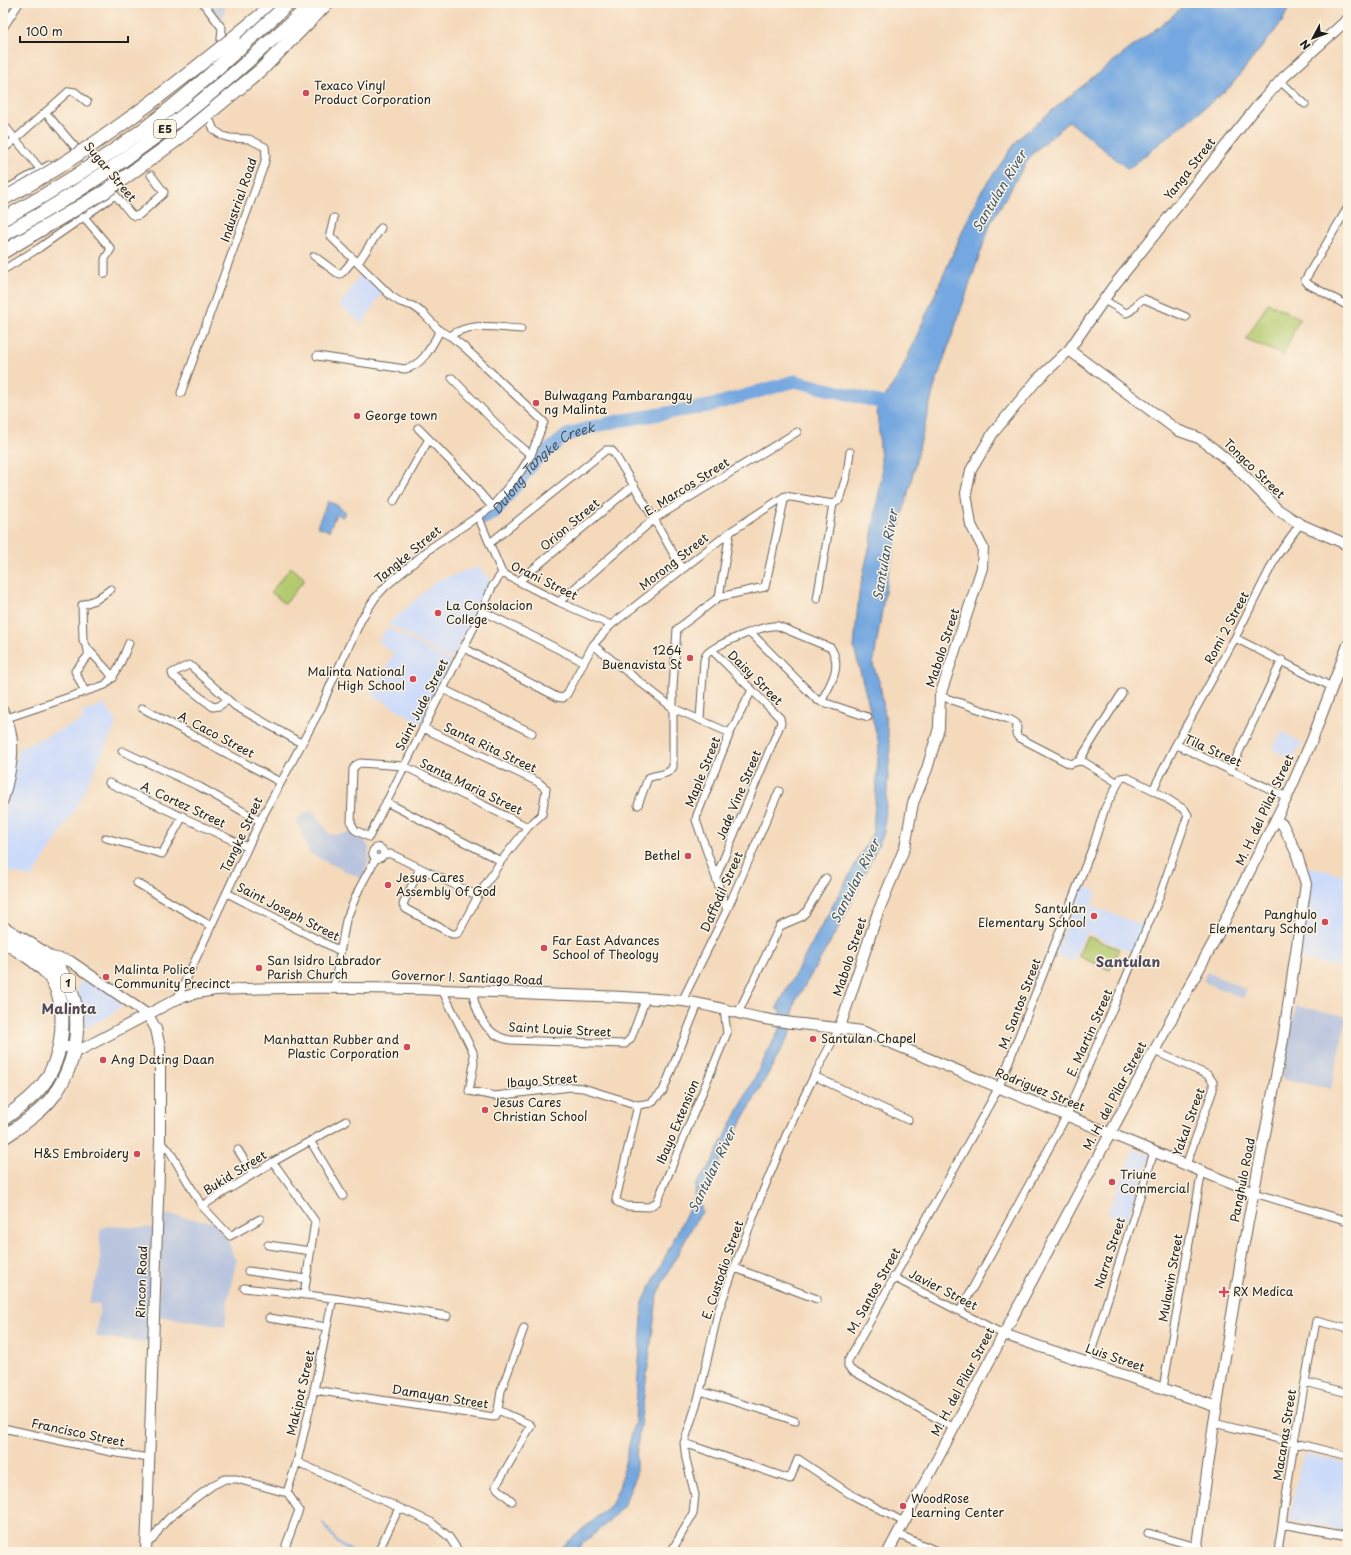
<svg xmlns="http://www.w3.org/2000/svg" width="1351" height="1555" font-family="'Playpen Sans',sans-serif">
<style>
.built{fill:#cddbfa}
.industrial{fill:#b9c5de}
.green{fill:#b4ca6e;stroke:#687345}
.water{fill:#74a7e0;stroke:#48627e}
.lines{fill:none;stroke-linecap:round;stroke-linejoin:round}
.stream{stroke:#74a7e0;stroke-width:2}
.river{stroke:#74a7e0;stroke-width:13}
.street-casing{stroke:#685e54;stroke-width:9}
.secondary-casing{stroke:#685e54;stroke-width:12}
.highway-casing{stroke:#685e54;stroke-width:15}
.street{stroke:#fff;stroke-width:7}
.secondary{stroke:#fff;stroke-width:10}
.highway{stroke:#fff;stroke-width:13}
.highway-bridge-casing{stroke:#685e54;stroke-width:15;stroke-linecap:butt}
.highway-bridge{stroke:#fff;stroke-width:13}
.poi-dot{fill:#d1495b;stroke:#fcf5e5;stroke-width:1.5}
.labels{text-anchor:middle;stroke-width:3;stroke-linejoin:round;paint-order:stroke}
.shield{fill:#fcf5e5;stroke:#5f5d58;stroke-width:1}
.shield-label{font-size:11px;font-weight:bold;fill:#1c1c1c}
.poi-label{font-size:12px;fill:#1c1c1c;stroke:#fcf5e5;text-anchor:start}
.street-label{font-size:12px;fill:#1c1c1c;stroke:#fcf5e5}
.water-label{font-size:13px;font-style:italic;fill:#3f546a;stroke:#fcf5e5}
.quarter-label{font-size:14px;font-weight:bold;fill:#514a61;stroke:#fcf5e5}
</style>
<rect width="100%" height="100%" fill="#fcf5e5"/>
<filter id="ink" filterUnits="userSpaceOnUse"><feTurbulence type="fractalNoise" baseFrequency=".025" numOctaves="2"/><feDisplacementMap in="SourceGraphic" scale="8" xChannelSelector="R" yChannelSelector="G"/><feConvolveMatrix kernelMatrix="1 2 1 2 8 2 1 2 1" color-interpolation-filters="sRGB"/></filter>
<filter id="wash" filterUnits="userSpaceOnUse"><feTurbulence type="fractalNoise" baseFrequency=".012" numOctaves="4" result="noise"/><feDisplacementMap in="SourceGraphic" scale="16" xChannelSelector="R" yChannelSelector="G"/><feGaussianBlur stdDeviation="0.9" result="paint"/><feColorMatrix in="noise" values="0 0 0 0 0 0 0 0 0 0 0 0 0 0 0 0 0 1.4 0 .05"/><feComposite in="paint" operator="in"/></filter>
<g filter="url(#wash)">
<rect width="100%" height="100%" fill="#f4d9bb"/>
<path class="built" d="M363,271L383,291L362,324L339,306Z
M478,567L491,580L481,602L451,660L388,624L438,580Z
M387,627L453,663L423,724L372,695L394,653L378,642Z
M104,704L117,722L77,807L32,878L3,870V818L19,748L83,720L81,713Z
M1282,732L1302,743L1292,760L1272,749Z
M1305,866L1348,876V969L1296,959Z
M1084,886L1097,891L1091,906L1145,926L1133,953L1086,932L1073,962L1054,954Z
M86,976L123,1003L113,1014L82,1030L77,987Z
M1134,1148L1151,1155L1141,1181L1132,1178L1141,1182L1126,1221L1108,1213Z
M1303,1454L1348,1463V1511L1344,1531L1289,1519Z"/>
<path class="industrial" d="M208,3H226L222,21Z
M312,809L330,835L353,832L359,835L369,847L368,863L362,879L310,854L296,820Z
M1207,972L1247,990L1243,999L1203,981Z
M1296,1006L1347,1016L1331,1089L1282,1079Z
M163,1214L214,1222L227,1239L234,1258H237L228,1299L225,1327L159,1316L160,1248Z
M107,1226L154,1228L150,1343L96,1337L100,1305L88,1303L100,1268V1230Z"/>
<path class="green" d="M1268,303L1300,318L1283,355L1246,339Z
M291,567L305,579L285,604L271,592Z
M1087,936L1119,949L1110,970L1078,956Z"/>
<path class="water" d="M1186,3H1291L1282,22L1230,87L1128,169L1069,121L1031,155L991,222L934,388L888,574L873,665L880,684L890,747L884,833L843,920L794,1004L791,1032L712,1176L713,1181L706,1189L700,1203L702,1212L695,1222L662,1284L657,1298L636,1456V1477L623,1506L605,1525L582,1544L578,1552H556L611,1505L619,1488L635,1420L643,1302L695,1196L696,1184L711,1164L779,1030L782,1016L780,1009H776L873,832L879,744L854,648L859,593L871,540L882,474L877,409L901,372L978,196L1019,138L1088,81L1170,18Z
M328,501L340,507L339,509L345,511L343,517L336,514L329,531L317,526Z"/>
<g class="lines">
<path class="stream" d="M323,1523L338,1543L353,1552"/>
<path class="river" id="s1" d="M482,519L494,513L536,460L567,435L588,428L618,421L709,406L795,381L898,407"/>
</g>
</g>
<g filter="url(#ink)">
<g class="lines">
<g class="street-casing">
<path id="street" d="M203,3L222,28L220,49
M3,28L19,3
M1280,81L1305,104
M46,113L92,167
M3,124L41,170
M3,150L69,91L75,92L87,102
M99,175L131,214L135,216L139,215L163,194L164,192L151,175
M3,191L49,165
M1348,207L1305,280L1308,284L1348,306
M84,217L111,249L105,259V274
M314,256L337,273L340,274L343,272L354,259
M358,263L381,228
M3,270L39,248L115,195
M1104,300L1126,313C1135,311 1136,301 1144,299L1186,317
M450,336C470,321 498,328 521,329
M317,356L405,369C424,365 431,346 440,331
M452,378L506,434L531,455
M181,393L264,165L266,156L265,147L249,139L230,138L223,136L214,130L209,118L212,107L217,69
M418,428L467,478L492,507
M394,501L429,439
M833,504L839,500L847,474L850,452
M478,516L502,573L559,602L611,625
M490,543L606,450H611L614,453L654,519L682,569
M519,581L634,485
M719,597L730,532
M817,599L833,504
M559,602L654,519L797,432
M482,611L584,662
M750,632L817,700L868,717
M1235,638L1332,687
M593,645L673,708L730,733
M464,648L557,697L563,698L567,694L593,645L611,625L730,532L785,496L833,504
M88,649L108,671L113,678
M712,650L780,718L781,723L716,877
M443,689L532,733
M85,692L75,671L88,656V649L83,640L82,605L97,599L111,589
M940,696L1011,720L1016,723L1017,728L1016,734L1018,737L1070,764L1079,761L1084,762L1118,783
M228,700L219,706L213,707L173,676L172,673L189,665L191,666L235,706L301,743
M142,708L280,782
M7,718L105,685C118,673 122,659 129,643
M700,719L704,660C704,660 706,655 706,655C713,645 766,624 778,626L831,648C843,668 830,684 821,702
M1177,745L1287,797
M122,751L200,787L260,821
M1079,761L1122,693
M1230,771L1282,660
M109,783L247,847
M1153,790L1174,748L1235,638L1276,557L1300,524
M386,802L501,861
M638,805L648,778C656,774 668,776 673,767V687L677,629L719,597L765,587L785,496
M369,837L482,611L492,587L502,573
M369,837L355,830L351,823L353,769L356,765L360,763L404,766L528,827
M106,838L162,854L183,816
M372.5 853a5.5 5.5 0 1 1 11 0a5.5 5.5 0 1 1-11 0Z
M384,854H391L478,896
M420,868L404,902L403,905L406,909L452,934H456L459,932L478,896L501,861L528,827L542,814L546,789L538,782L423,728
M137,883L211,926
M227,893L340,951
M727,910L696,820L697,815L730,733L752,690
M334,987L346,920L359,889L376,858
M442,990L473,1052L474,1064L469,1091L495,1096L571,1087L583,1088L638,1105L651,1103L663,1091L698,1004
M472,990C476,1013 485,1036 510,1040L625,1044L631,1038L646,998
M177,999L260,821L321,708L330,686L362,618L375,598L386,586L432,547L492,507L521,471L531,455L544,422L463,346L450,336L440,331L423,313L413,306L400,302L391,296L332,238L330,234L334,218
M682,1001L727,910L779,791
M738,1013L780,926L801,917L806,912L826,878
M1154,1051L1208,1075L1213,1082V1090L1186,1165
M814,1076L908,1120
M638,1105L616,1199L617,1202L626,1206L649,1207L657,1202L727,1033L724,1010
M311,1142L343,1196
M160,1143L169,1150L202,1206L273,1162L346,1121
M238,1150L253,1174
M273,1162L315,1221L304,1295
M1254,1193L1348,1221
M202,1206L230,1236L260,1219
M268,1245L311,1251
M735,1268L817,1299
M248,1271L306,1279
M893,1277L1003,1334
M244,1288L333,1298L447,1316
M269,1318L327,1327
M1088,1362L1154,1152
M1305,1382L1348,1393
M1163,1388L1202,1171
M314,1390L494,1417L498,1410L501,1391L524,1328
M700,1391L772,1413L795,1421
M498,1410L529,1424L531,1426L496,1486L498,1489L512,1501
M1214,1423L1348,1456
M3,1428L111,1452L149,1458
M954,1428L851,1370L848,1366V1361L999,1087L1093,846L1105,808L1121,778L1126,777L1153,790L1185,810L1188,815L1157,903L1122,987L1067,1115L960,1311
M684,1443L790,1479L798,1459L850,1494L904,1522
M297,1462L431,1522L449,1537L459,1552
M287,1492L297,1462L314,1390L333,1298
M1282,1524L1348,1536
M1148,1533L1197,1547
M897,1534L939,1552
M146,1544L153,1539L160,1528L169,1518L213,1485L225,1479H237L283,1492H287
M286,1545L299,1510L287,1492
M378,1552L399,1508
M671,1552L693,1514L695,1495L686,1459L684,1443L699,1396L718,1312L761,1196L789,1128L814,1076L840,1027
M1278,1552L1294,1442L1316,1321L1348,1329"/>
</g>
<g class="secondary-casing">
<path id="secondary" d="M1069,350L1177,430L1199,438L1214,449L1237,468L1277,509L1300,524L1348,545
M3,711C19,740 11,771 3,800
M47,956L70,961L148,1015L156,1029L160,1048V1143L146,1552
M840,1027L878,912L905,847L913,803L927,769L939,728L940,696L982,568L983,548L971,525L966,493L971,470L993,433L1037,380L1069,350L1112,288L1259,104L1284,77L1348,19
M60,1046L82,1049L177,999L197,993L215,990C324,985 432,989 541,994C588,996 635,996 682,1001C710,1004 737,1014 765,1019C797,1025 830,1026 862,1031L1254,1193
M1003,1334L1217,1407
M888,1552L1154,1051L1217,936L1287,797L1312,740L1348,645
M1196,1552L1214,1423L1243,1248L1283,1040L1306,884L1296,852L1283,825L1276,820"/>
</g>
<g class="highway-casing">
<path id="highway" d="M233,38L276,3
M3,928C17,937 35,946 47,956C88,991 83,1055 54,1095C41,1113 21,1125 3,1138
M3,941C18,950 35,960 47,973C70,1000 64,1052 46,1080C36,1096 18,1108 3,1119"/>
</g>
<use href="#street" class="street"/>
<use href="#secondary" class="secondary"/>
<use href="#highway" class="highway"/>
<g class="highway-bridge-casing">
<path id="highway-bridge" d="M3,199C87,154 159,98 233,38
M3,219C52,192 99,162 144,129C195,90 242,46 289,3
M3,235C55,207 104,175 151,140C208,99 260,50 313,3
M3,252L106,191L175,141L261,70L327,3"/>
</g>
<use href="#highway-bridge" class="highway-bridge"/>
</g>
</g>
<g class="poi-dot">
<circle cx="306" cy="93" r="4"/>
<circle cx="536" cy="403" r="4"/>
<circle cx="357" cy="416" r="4"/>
<circle cx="438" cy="613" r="4"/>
<circle cx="690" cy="658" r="4"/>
<circle cx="413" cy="679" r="4"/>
<circle cx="688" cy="856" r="4"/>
<circle cx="388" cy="885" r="4"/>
<circle cx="1094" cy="916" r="4"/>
<circle cx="1325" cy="922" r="4"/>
<circle cx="544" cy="948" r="4"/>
<circle cx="259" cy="968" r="4"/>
<circle cx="106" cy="977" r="4"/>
<circle cx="813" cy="1039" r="4"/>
<circle cx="407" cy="1047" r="4"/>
<circle cx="103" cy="1060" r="4"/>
<circle cx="485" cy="1110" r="4"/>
<circle cx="137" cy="1154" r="4"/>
<circle cx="1112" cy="1182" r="4"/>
<path d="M1222 1286h4v4h4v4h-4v4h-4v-4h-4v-4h4z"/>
<circle cx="903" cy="1506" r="4"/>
</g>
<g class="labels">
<g class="shield">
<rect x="154" y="120" width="22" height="18" rx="3"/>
<rect x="61" y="974" width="14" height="18" rx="3"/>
</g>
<g class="shield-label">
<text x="165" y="133">E5</text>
<text x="68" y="987">1</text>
</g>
<g class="poi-label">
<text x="314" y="90">Texaco Vinyl<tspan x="314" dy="14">Product Corporation</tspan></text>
<text x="544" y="400">Bulwagang Pambarangay<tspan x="544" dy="14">ng Malinta</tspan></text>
<text x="365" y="420">George town</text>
<text x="446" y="610">La Consolacion<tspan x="446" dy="14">College</tspan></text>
<text x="682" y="655" text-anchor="end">1264<tspan x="682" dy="14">Buenavista St</tspan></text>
<text x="405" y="676" text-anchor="end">Malinta National<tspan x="405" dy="14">High School</tspan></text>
<text x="680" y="860" text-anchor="end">Bethel</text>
<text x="396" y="882">Jesus Cares<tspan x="396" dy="14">Assembly Of God</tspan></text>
<text x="1086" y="913" text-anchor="end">Santulan<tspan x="1086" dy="14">Elementary School</tspan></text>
<text x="1317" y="919" text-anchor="end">Panghulo<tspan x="1317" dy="14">Elementary School</tspan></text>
<text x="552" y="945">Far East Advances<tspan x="552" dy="14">School of Theology</tspan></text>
<text x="267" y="965">San Isidro Labrador<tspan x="267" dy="14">Parish Church</tspan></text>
<text x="114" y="974">Malinta Police<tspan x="114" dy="14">Community Precinct</tspan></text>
<text x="821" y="1043">Santulan Chapel</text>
<text x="399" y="1044" text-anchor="end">Manhattan Rubber and<tspan x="399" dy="14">Plastic Corporation</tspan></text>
<text x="111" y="1064">Ang Dating Daan</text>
<text x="493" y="1107">Jesus Cares<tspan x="493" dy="14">Christian School</tspan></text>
<text x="129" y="1158" text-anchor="end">H&amp;S Embroidery</text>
<text x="1120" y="1179">Triune<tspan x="1120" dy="14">Commercial</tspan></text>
<text x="1233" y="1296">RX Medica</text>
<text x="911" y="1503">WoodRose<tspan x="911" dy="14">Learning Center</tspan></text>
</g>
<g class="street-label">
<text transform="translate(1190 169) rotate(-52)" y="4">Yanga Street</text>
<text transform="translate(110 172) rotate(50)" y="4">Sugar Street</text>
<text transform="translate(239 200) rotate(-71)" y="4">Industrial Road</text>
<text transform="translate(1254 469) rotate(44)" y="4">Tongco Street</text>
<text transform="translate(687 487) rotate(-32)" y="4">E. Marcos Street</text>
<text transform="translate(570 525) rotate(-40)" y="4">Orion Street</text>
<text transform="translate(408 555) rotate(-40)" y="4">Tangke Street</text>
<text transform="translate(674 562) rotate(-38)" y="4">Morong Street</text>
<text transform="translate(544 581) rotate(26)" y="4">Orani Street</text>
<text transform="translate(1227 628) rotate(-62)" y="4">Romi 2 Street</text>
<text transform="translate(943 648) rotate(-72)" y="4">Mabolo Street</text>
<text transform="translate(755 678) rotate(45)" y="4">Daisy Street</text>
<text transform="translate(422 705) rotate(-63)" y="4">Saint Jude Street</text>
<text transform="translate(216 735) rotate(28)" y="4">A. Caco Street</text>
<text transform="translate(490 748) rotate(25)" y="4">Santa Rita Street</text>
<text transform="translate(1213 751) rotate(24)" y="4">Tila Street</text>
<text transform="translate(703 772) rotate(-68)" y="4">Maple Street</text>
<text transform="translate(471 787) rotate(26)" y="4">Santa Maria Street</text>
<text transform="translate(739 795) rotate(-67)" y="4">Jade Vine Street</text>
<text transform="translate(183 805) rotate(25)" y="4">A. Cortez Street</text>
<text transform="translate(1265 810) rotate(-65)" y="4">M. H. del Pilar Street</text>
<text transform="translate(242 835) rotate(-65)" y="4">Tangke Street</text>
<text transform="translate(722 892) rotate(-66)" y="4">Daffodil Street</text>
<text transform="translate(288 912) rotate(27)" y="4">Saint Joseph Street</text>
<text transform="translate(850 957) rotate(-72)" y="4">Mabolo Street</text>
<text transform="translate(467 978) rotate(2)" y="4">Governor I. Santiago Road</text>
<text transform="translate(1020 1004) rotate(-69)" y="4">M. Santos Street</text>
<text transform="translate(560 1030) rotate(3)" y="4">Saint Louie Street</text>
<text transform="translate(1090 1033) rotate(-66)" y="4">E. Martin Street</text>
<text transform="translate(542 1081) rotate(-4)" y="4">Ibayo Street</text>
<text transform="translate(1040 1090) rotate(22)" y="4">Rodriguez Street</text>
<text transform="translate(1115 1096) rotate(-62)" y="4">M. H. del Pilar Street</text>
<text transform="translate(678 1122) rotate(-67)" y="4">Ibayo Extension</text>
<text transform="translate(1189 1122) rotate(-70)" y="4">Yakal Street</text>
<text transform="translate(235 1173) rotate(-32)" y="4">Bukid Street</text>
<text transform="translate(1243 1180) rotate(-79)" y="4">Panghulo Road</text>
<text transform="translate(1110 1253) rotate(-72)" y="4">Narra Street</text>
<text transform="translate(723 1270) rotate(-71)" y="4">E. Custodio Street</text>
<text transform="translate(1171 1278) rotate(-80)" y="4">Mulawin Street</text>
<text transform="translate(142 1282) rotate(-88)" y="4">Rincon Road</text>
<text transform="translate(943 1290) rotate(27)" y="4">Javier Street</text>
<text transform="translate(874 1291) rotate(-61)" y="4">M. Santos Street</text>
<text transform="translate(1115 1358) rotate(19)" y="4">Luis Street</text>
<text transform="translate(963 1382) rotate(-62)" y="4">M. H. del Pilar Street</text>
<text transform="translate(301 1393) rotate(-77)" y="4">Makipot Street</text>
<text transform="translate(440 1397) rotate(9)" y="4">Damayan Street</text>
<text transform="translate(78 1433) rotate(12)" y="4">Francisco Street</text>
<text transform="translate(1285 1435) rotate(-81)" y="4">Macanas Street</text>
</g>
<g class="water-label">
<text transform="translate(999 191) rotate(-59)" y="5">Santulan River</text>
<text dy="5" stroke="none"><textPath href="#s1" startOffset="82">Dulong Tangke Creek</textPath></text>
<text transform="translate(885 555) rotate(-80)" y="5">Santulan River</text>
<text transform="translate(855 881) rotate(-63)" y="5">Santulan River</text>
<text transform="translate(712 1170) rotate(-64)" y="5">Santulan River</text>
</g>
<g class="quarter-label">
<text x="1128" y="967">Santulan</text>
<text x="69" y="1014">Malinta</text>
</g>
</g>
<rect width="1351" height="1555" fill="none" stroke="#fcf5e5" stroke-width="16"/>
<g transform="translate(1313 38) rotate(229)" stroke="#fcf5e5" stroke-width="3" paint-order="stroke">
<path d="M0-3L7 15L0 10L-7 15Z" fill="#1c1c1c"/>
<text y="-6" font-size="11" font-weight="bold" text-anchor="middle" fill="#1c1c1c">N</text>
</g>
<path d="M20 36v6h108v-6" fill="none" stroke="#1c1c1c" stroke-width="2"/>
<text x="26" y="36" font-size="12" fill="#1c1c1c" stroke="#fcf5e5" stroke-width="3" paint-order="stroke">100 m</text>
</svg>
